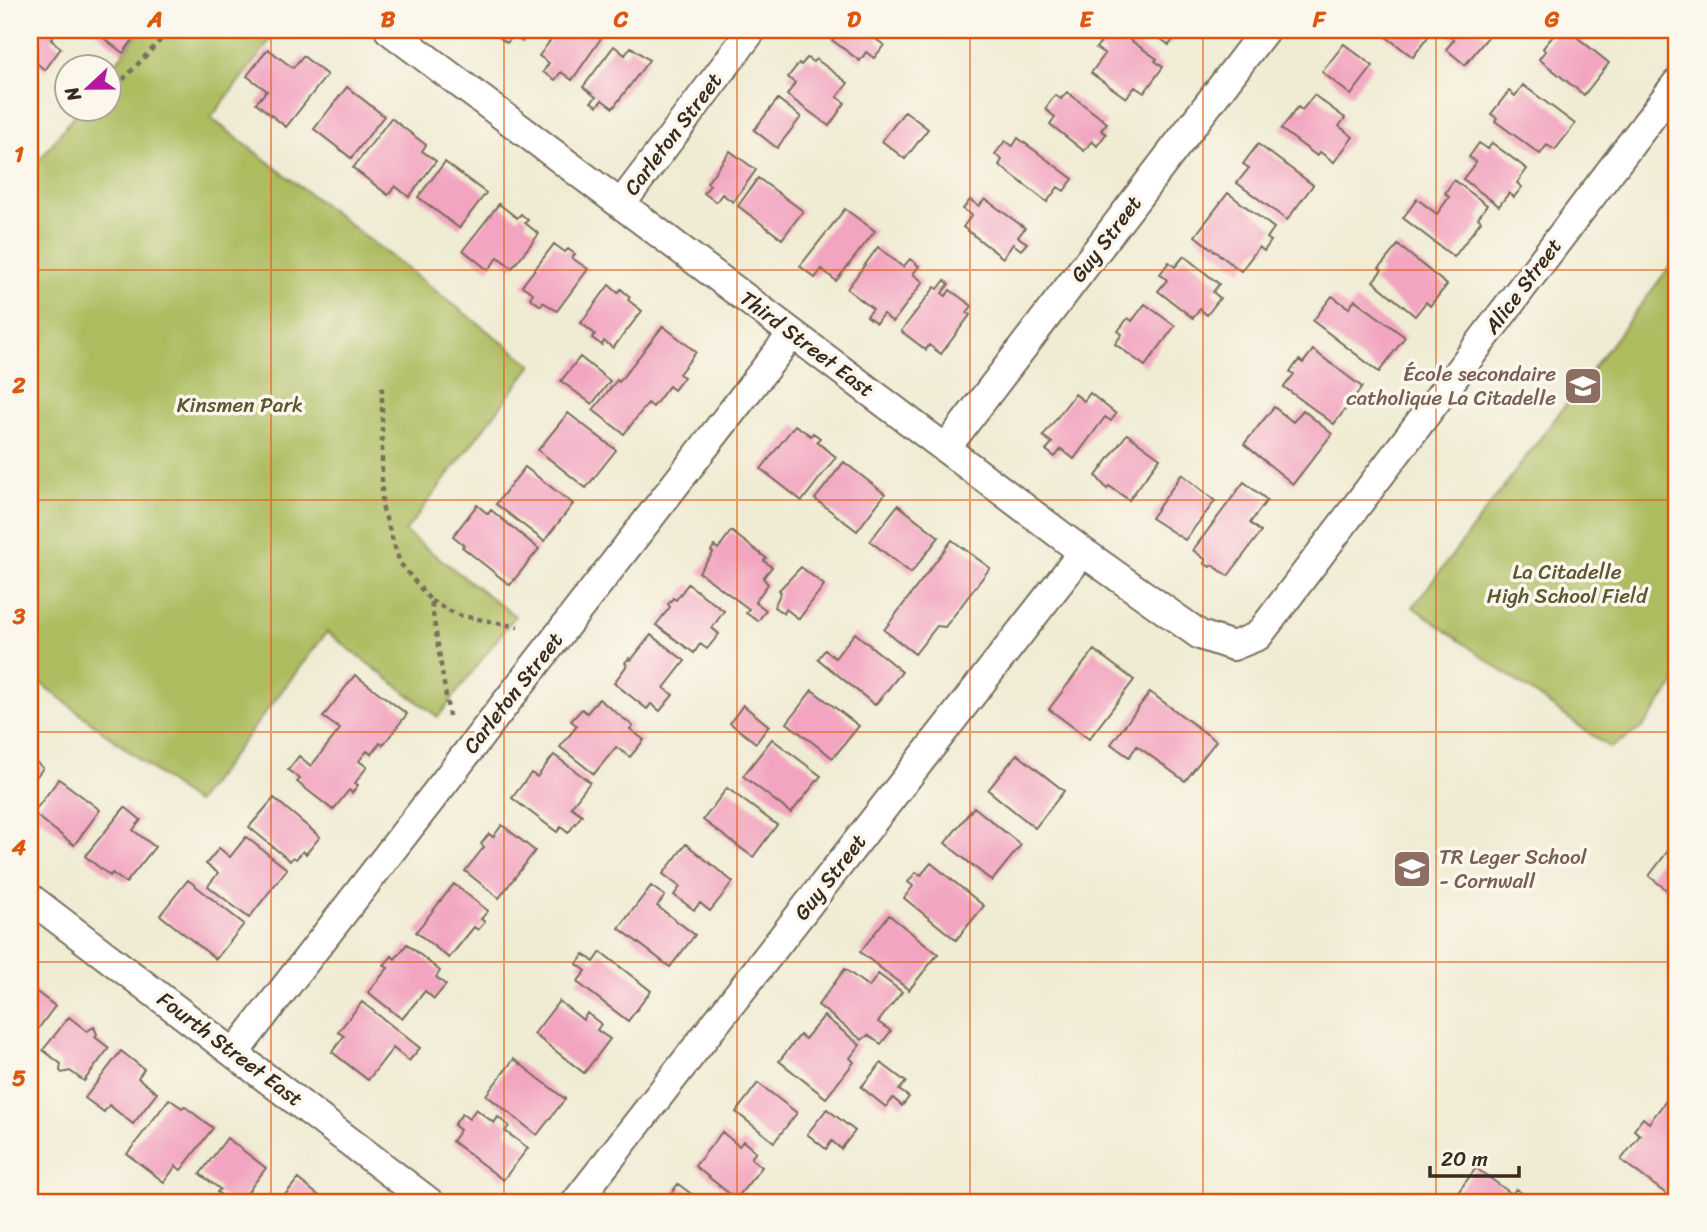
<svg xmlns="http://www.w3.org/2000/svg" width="1707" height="1232" font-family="Sriracha,sans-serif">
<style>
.green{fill:#acbc5f;stroke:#74733e;stroke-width:2}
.building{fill:#f2a4c0}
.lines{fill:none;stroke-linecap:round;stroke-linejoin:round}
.street-casing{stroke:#7a6e5d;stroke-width:32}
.path{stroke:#7a6e5d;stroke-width:4.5;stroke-dasharray:5 5;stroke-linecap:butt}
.street{stroke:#fff;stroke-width:28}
.grid{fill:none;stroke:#df570d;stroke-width:2;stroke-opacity:0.55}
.labels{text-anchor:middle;stroke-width:7;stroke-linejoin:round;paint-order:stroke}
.street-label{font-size:21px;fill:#3b2a1e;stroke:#fbf7ec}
.education-label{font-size:21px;fill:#785e54;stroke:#fbf7ec;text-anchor:end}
.park-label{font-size:21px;fill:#5d5632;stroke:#fbf7ec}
.neatline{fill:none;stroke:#df570d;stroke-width:2.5}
.grid-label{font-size:23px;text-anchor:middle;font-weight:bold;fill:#df570d}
</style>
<rect width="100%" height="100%" fill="#fbf7ec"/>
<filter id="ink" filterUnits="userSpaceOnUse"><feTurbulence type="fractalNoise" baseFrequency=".0143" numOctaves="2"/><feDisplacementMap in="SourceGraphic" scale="14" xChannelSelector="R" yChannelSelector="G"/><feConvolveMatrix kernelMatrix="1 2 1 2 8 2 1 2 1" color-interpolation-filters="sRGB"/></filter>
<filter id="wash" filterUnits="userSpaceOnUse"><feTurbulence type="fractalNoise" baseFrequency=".00686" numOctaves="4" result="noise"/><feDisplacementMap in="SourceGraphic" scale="28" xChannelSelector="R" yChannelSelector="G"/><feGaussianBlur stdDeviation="1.57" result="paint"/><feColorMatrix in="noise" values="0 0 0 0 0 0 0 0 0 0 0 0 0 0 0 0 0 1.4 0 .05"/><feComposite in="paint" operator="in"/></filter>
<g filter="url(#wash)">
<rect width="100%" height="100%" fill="#f0ebd3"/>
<path class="green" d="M141,30H278L211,118L532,365L405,532L515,616L438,717L327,632L196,803L30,675V172L79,109L108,108L109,72Z
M1677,257V681L1642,728L1610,748L1413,607Z"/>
<g id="blocks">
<path class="building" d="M30,30H54L57,32L51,40L61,48L45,70L34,61L30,66Z
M93,30H140L123,53Z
M500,30H531L522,42L513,36L507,43L496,35Z
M558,30H592L602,37L572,80L561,72L555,80L543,72L549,63L539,56Z
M839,30H880L883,32L877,40L884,45L874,58L866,52L860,61L832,40Z
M1110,30H1116L1157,59L1155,61L1163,67L1144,93L1135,87L1126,98L1091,73L1105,54L1096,48Z
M1149,30H1181L1169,45Z
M1377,30H1433L1413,57Z
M1442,30H1479L1488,37L1465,65L1446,49L1454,40Z
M1558,30H1568L1609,63L1584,95L1539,59L1545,51L1543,48Z
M1344,44L1373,66L1351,95L1322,72Z
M614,46L625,55L631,47L649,60L613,108L602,100L597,106L591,102L596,97L583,87Z
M268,49L293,68L303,56L327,75L286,127L256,103L267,91L247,76Z
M807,58L813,62L816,59L848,83L837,97L845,103L829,126L787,95L795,83L788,77L799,63L801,65Z
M1523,85L1575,124L1555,150L1547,145L1540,154L1495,121L1497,118L1491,114L1509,91L1515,96Z
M347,87L384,116L351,158L314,129Z
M1067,92L1107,123L1101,130L1106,134L1097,146L1092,141L1084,151L1050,124L1055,117L1045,109L1055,95L1061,99Z
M1314,95L1345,118L1339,126L1353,137L1334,162L1320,152L1317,156L1281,129L1298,107L1302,110Z
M778,99L801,117L777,148L754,130Z
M905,111L928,129L905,159L882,141Z
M391,118L426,145L422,151L436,161L409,197L395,186L388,195L353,168Z
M1018,138L1073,179L1064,191L1058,187L1047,202L999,165L1002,160L995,154L1005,141L1013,146Z
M1479,143L1488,149L1492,143L1527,169L1517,183L1522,187L1514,197L1509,193L1499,206L1463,179L1476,162L1469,157Z
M1258,144L1313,185L1287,220L1237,183L1249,168L1243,164Z
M730,151L756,170L733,202L722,194L716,202L704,193L710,185L707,183Z
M445,162L486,193L459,228L418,197Z
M758,178L803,211L782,239L738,206Z
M1454,180L1487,205L1478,218L1481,221L1454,257L1403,218L1417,199L1437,214L1449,197L1445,193Z
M1228,193L1274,228L1267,238L1271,241L1264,251L1259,247L1241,271L1195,236Z
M985,199L1025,228L1018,237L1027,243L1021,250L1013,244L1003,258L963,227L972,215L963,209L970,200L979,206Z
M499,204L517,218L521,214L528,220L525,223L539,234L512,268L498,257L488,270L463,250Z
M845,209L875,231L836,281L822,269L815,278L800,266Z
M554,244L565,252L568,249L575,254L572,258L588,269L557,311L543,302L541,306L530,298L533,293L522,286Z
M1398,245L1447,285L1430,306L1426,302L1415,316L1373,281L1382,270L1379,268Z
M878,247L903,267L910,259L919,266L913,274L923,282L893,322L883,314L876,323L867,316L873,309L847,289Z
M1184,256L1219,284L1213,292L1220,298L1207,315L1200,309L1193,318L1158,291L1167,280L1160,274L1169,262L1175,267Z
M945,280L949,284L942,293L946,296L950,290L972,306L967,313L970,315L941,354L929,345L926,350L901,331L935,287L938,289Z
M609,285L618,293L621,289L630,297L628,300L642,311L613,348L604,341L602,345L592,338L595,334L581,323Z
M1332,296L1349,308L1355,300L1405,337L1379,372L1313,321Z
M1145,304L1175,326L1145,366L1115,344L1122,334L1118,331L1128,318L1132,321Z
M663,326L696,352L679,374L684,377L674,390L669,386L653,407L648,403L624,434L593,410L617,380L619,382Z
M1313,350L1362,387L1334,424L1284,387L1294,374L1290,372L1299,360L1303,363Z
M580,357L610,381L592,404L561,381Z
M1090,393L1116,414L1111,421L1105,417L1074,459L1061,449L1055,457L1046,450L1052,443L1043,436L1075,394L1084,401Z
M1274,407L1293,422L1303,410L1332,434L1293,484L1244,444Z
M568,413L616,450L586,488L538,450Z
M795,425L811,436L813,433L820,438L817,442L836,457L802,501L761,469Z
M1127,434L1160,458L1129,500L1109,486L1107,489L1096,476Z
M844,462L885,494L857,531L815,499Z
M525,467L573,504L544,541L496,504Z
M1182,474L1215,501L1185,540L1151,518Z
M1244,482L1267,500L1250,523L1261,532L1228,576L1212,565L1210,567L1204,563L1206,560L1193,550Z
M477,505L488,514L491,510L539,549L510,585L462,547L464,545L453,536Z
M898,505L939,537L911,573L870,541Z
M731,531L766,558L764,561L772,567L763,578L768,584L755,602L766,610L758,621L746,613L749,609L699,572L713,553L711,551L714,546L718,549Z
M952,540L990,568L945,627L937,626L915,654L884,630Z
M801,567L824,585L799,619L786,609L784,614L774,607L781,592L779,590Z
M688,584L724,611L712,628L719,634L707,649L700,644L694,653L656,625L670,607L668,604L673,598L676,600Z
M855,633L902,672L875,705L818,659L825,650L835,658Z
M651,635L685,661L664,688L673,695L660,711L651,704L647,709L614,683L627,665L625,663L629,658L631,660Z
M1094,650L1134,680L1089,739L1049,709Z
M355,675L407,714L383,745L380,743L371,754L367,751L359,761L367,767L355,783L358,785L352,793L349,790L333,810L297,782L300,779L288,770L299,756L311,766L340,729L323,717Z
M812,690L859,726L833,758L787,723Z
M1150,692L1216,741L1185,781L1137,746L1129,757L1111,744Z
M599,699L633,726L630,729L644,740L630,757L616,747L594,774L560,747L577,726L571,721L582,709L587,713Z
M743,705L769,726L756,743L730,723Z
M772,739L821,776L791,813L743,776Z
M1017,754L1064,791L1035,828L988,790Z
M554,755L590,782L571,807L582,815L568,833L561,827L557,832L512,798L531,773L537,777Z
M30,757L43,768L30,785Z
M59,779L100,810L74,845L33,813Z
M727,788L777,825L753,857L703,820Z
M274,798L320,837L306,854L303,851L296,859L293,857L290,861L249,827Z
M125,807L141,820L133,830L155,847L126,883L112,873L110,876L85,856Z
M974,807L1021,845L992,881L945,843Z
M502,825L535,851L499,898L465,871L484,847L481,844L489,834L493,837Z
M246,837L287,869L249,918L208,886L218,873L206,864L219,848L230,857Z
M1677,839V898L1649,876Z
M686,844L733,882L710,911L700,903L694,910L674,895L680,887L663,874Z
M931,863L984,906L956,940L904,898L913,886L908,882L916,872L921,875Z
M188,880L244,924L216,959L160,915Z
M454,884L488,911L481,919L485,922L478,930L474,927L449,958L416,932Z
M651,886L665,896L657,906L695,935L670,967L619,928Z
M889,915L938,954L909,990L860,952Z
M407,944L440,971L436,977L446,985L434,999L425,991L402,1019L368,992L388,968L384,965L392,956L395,959Z
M601,952L651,991L628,1021L577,982L586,971L577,964L584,954L594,962Z
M845,969L869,987L878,974L902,992L878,1022L891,1031L881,1044L868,1035L862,1040L818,1005Z
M30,987L55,1006L30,1040Z
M559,1001L583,1020L587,1013L601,1024L597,1030L610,1039L584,1073L534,1034Z
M362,1002L420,1048L409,1061L393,1048L368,1080L332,1052L344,1036L338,1032Z
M824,1016L860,1045L850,1058L854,1062L826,1098L779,1061L800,1035L805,1039Z
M69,1017L87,1031L94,1027L97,1034L95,1037L109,1048L84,1081L70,1071L62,1073L60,1071L61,1064L43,1050Z
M121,1051L144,1069L138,1078L157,1093L133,1124L109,1105L104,1112L85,1098Z
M514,1059L565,1099L537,1135L486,1095Z
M881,1063L906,1082L899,1090L909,1097L902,1106L893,1098L886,1107L861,1087Z
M758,1083L797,1113L774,1142L736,1112Z
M1669,1097L1677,1103V1202L1621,1160L1640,1135L1634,1130L1643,1118L1649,1123Z
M169,1099L182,1108L184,1106L213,1128L181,1170L176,1166L164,1182L127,1154Z
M476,1109L494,1123L498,1117L509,1126L505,1131L528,1148L503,1180L452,1141L460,1130L454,1125L462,1114L469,1119Z
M827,1109L855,1131L841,1149L832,1141L826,1149L807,1134Z
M722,1132L739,1146L743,1141L756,1152L751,1158L762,1167L736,1199L695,1166Z
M227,1138L266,1168L240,1202H231L217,1192L220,1189L200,1174Z
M1476,1168L1512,1194L1516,1189L1528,1198L1526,1202H1451Z
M298,1179L323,1199L320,1202H279Z
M678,1184L702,1202H665Z"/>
</g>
</g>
<g filter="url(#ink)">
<use href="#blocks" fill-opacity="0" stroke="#7a6e5d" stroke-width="2"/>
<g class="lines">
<g class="street-casing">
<path id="street" d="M389,30L1083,552L1200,635L1233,646L1258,636L1677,83
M621,204L752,30
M946,448L1265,30
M30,898L429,1202
M235,1052L792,334
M576,1202L1083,552"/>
</g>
<path class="path" d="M116,87L170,30
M382,387V506L400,563L431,601L449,716
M431,601L458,615L518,627"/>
<use href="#street" class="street"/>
</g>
</g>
<path class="grid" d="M271,30V1202M504,30V1202M737,30V1202M970,30V1202M1203,30V1202M1436,30V1202M30,270H1677M30,500H1677M30,732H1677M30,962H1677"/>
<defs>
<g id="school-square" transform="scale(2.0125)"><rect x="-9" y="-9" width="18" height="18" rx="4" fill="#8d6e63" stroke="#fbf7ec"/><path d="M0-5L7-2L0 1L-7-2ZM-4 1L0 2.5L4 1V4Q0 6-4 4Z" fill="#fff"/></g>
</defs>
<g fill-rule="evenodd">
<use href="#school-square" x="1583" y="386"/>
<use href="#school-square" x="1412" y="869"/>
</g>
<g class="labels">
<g class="street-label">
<text transform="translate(673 134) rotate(-53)" y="7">Carleton Street</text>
<text transform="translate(1106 239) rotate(-53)" y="7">Guy Street</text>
<text transform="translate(1523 286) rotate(-53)" y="7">Alice Street</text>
<text transform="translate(807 344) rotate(37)" y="7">Third Street East</text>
<text transform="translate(513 693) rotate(-52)" y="7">Carleton Street</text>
<text transform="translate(830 877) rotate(-52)" y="7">Guy Street</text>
<text transform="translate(230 1049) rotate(37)" y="7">Fourth Street East</text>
</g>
<g class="education-label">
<text x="1556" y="381">École secondaire<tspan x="1556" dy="24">catholique La Citadelle</tspan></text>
<text x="1439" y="864" text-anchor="start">TR Leger School<tspan x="1439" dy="24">- Cornwall</tspan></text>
</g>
<g class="park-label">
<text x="240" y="412">Kinsmen Park</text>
<text x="1567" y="579">La Citadelle<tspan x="1567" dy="24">High School Field</tspan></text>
</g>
</g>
<rect width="1707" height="1232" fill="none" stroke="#fbf7ec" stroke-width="77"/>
<g transform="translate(88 88) rotate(248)"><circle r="33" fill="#fbf7ec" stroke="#aea59a" stroke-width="2"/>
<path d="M0-5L12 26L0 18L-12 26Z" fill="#b5179e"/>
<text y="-10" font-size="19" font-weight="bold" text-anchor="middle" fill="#3b2a1e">N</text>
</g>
<path d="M1430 1166v10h89v-10" fill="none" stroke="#3b2a1e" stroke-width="3.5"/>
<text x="1441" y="1166" font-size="21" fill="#3b2a1e" stroke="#fbf7ec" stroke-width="5" paint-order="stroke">20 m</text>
<rect x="38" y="38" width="1630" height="1156" class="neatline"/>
<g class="grid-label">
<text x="155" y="27">A</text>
<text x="388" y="27">B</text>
<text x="621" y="27">C</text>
<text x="854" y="27">D</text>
<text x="1086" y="27">E</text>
<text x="1319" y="27">F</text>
<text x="1552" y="27">G</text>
<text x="19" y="162">1</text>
<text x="19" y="393">2</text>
<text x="19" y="624">3</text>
<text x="19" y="855">4</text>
<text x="19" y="1086">5</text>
</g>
</svg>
